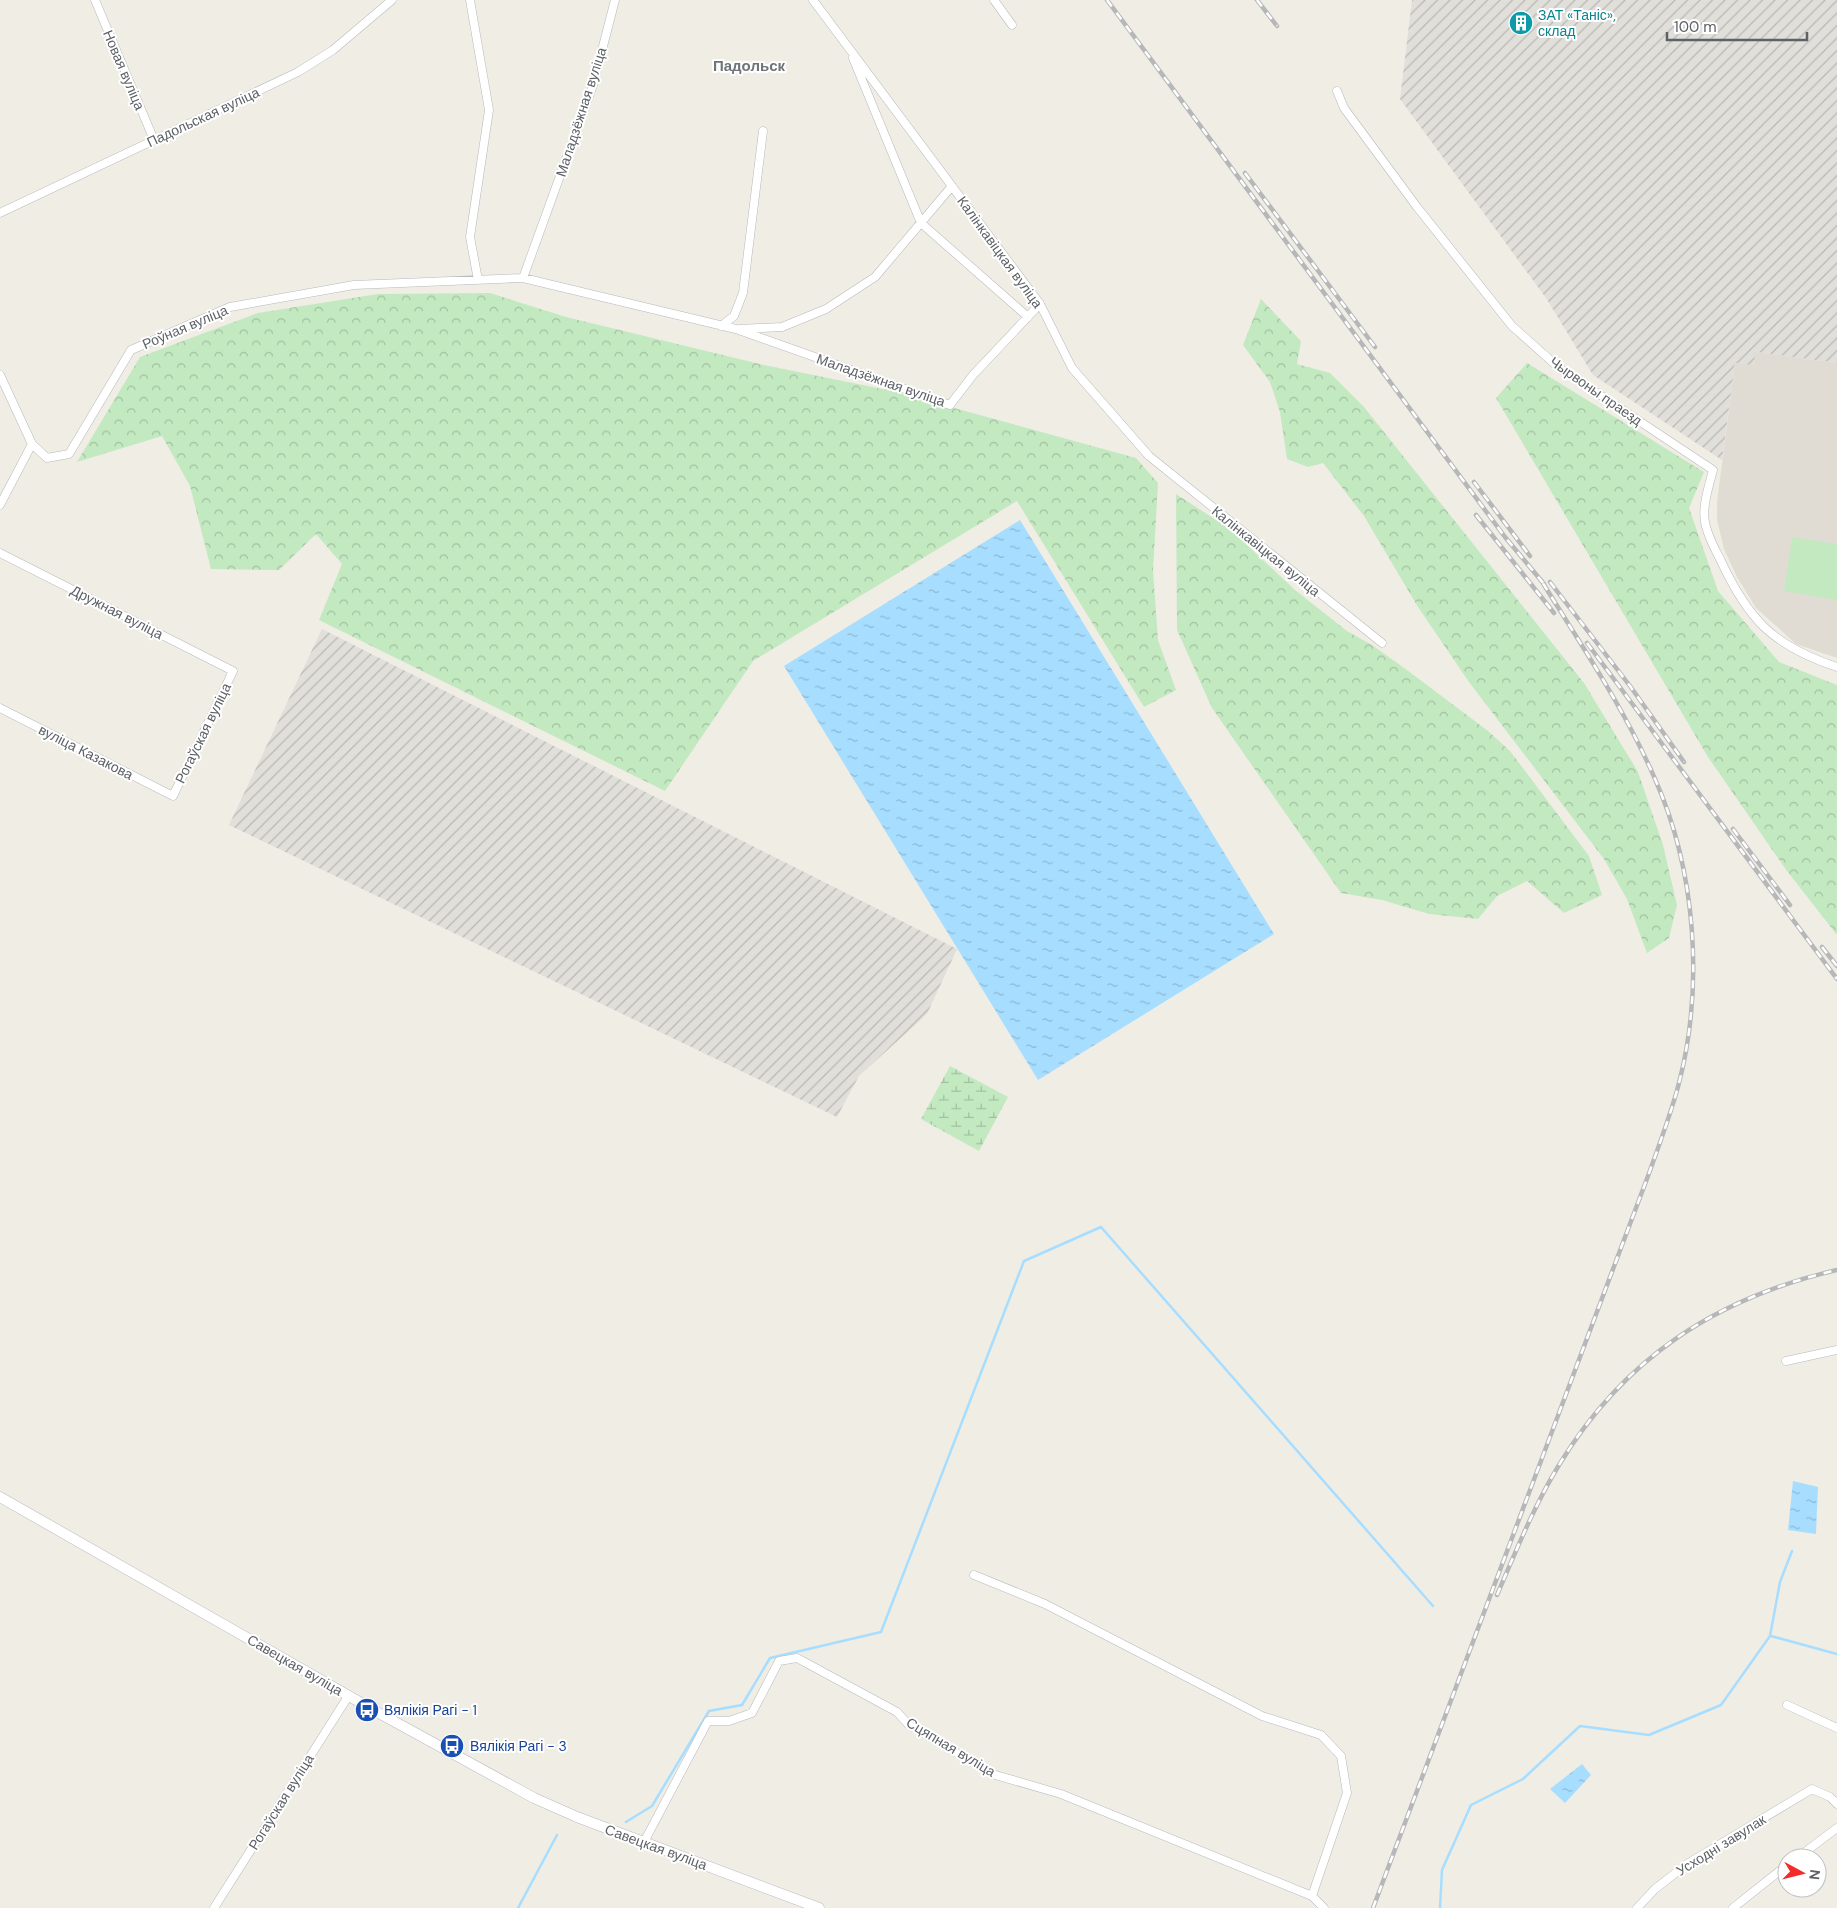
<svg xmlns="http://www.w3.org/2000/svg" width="1837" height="1908" font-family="'DM Sans',sans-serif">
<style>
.industrial{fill:url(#industrial-furrows)}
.education{fill:#e0dcd4}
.forest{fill:url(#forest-crowns)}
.wetland{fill:url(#wetland-marsh)}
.garden{fill:#c3e9c1}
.water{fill:url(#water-ripples)}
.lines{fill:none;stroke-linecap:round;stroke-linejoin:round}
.stream{stroke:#a7deff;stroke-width:2.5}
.minor-casing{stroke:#b6b9bd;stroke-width:9}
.secondary-casing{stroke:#b7bbc0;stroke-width:11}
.minor{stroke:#fff;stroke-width:8}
.secondary{stroke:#fff;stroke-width:10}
.rail-casing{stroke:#b6b7b8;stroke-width:4.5}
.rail{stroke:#fff;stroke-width:2.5;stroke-dasharray:8;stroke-linecap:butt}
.labels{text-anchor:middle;stroke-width:4;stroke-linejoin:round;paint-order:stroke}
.culture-label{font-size:14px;fill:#0d838f;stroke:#fff;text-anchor:start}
.street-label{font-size:14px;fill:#5d6267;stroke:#fff}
.transit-label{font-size:14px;fill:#164399;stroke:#fff;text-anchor:start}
.neighbourhood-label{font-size:15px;font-weight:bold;fill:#6e7479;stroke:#fff}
</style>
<defs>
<pattern id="industrial-furrows" width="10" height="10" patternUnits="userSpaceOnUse" patternTransform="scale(1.25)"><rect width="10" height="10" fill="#e1dfda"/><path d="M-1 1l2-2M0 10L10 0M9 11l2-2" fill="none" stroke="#bab8b5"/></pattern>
<pattern id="forest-crowns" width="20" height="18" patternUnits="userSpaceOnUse" patternTransform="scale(1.25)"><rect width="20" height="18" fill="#c3e9c1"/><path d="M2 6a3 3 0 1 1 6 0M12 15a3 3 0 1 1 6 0" fill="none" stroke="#a2c0a1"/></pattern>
<pattern id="wetland-marsh" width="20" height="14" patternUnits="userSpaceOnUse" patternTransform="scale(1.25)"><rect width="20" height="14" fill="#c3e9c1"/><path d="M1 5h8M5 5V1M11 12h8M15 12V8" fill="none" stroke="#a2c0a1"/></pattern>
<pattern id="water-ripples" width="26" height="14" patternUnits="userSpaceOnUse" patternTransform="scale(1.25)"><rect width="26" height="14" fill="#a7deff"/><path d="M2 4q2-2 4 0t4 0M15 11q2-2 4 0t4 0" fill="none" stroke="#8bb7d2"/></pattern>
</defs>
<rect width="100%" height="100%" fill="#f0ede5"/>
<path class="industrial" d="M1412,0H1837V363L1756,352L1754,366L1735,363L1722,460L1593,375L1546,298L1400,99Z
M322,629L957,949L927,1014L859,1076L837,1117L229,825Z"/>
<path class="education" d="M1755,352L1837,363V658L1796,644L1756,608L1737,577L1724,549L1717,520V502L1735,363L1754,365Z"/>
<path class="forest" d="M490,293L566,317L764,365L892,391L1136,458L1158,483L1153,570L1158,640L1176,690L1144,707L1017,501L753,661L665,791L319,620L342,564L316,534L279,570L211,569L190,486L162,436L77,462L140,357L258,313L378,294Z
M1261,299L1301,341L1297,364L1330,373L1364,407L1584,683L1638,772L1663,845L1677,905L1669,938L1647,953L1627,899L1604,859L1469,682L1418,607L1364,516L1323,463L1308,467L1287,459L1280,412L1270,382L1243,345Z
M1527,363L1704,472L1689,508L1718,591L1779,662L1837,685V935L1787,871L1708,757L1496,398Z
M1176,494L1230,529L1295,590L1347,631L1372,645L1407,670L1488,731L1510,751L1589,856L1602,895L1564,913L1527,881L1497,896L1478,919L1429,914L1382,900L1341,893L1212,708L1177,630Z"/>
<path class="wetland" d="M950,1066L1008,1097L979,1151L921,1119Z"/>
<path class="garden" d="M1792,537L1837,544V600L1784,591Z"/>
<path class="water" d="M1020,520L1274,934L1038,1080L784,666Z
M1793,1481L1818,1487L1816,1534L1788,1530Z
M1582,1764L1591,1775L1565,1803L1550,1789Z"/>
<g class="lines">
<path class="stream" d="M1771,1636L1837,1654
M626,1822L652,1806L709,1711L742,1705L770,1658L881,1632L1024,1261L1101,1227L1433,1606
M518,1908L557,1835
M1440,1908L1442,1870L1471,1805L1523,1779L1580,1726L1649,1735L1721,1705L1770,1636L1780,1582L1792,1551"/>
<g class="minor-casing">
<path id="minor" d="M95,0L154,140
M470,0L489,110L470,237L478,280
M813,0L1040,304L1072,368L1149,456L1382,643
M994,0L1012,25
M853,58L921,223L1028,317
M1337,91L1344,108L1417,207L1512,326L1558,367L1713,470C1709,486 1702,506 1705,522C1707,535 1715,549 1721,561C1749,621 1774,646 1837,667
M0,213L298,72L333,50L392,0
M523,278L593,85L615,0
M721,326L734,316L743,293L763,131
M740,329L782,327L826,309L875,277L952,186
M0,375L32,444L47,458L69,454L131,350L230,307L354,285L523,278L736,329L950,405L973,375L1040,304
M0,505L32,444
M0,553L233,671L173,796L0,708
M1786,1361L1837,1350
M974,1575L1045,1604L1262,1716L1321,1735L1341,1756L1347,1793L1312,1896
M1787,1705L1837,1728
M644,1842L708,1721H729L752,1713L779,1661L797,1658L897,1712L908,1724L992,1774L1061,1794L1312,1896L1324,1908
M1797,1858L1837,1828
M214,1908L349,1695
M1637,1908L1655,1889L1687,1864L1812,1789L1830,1797L1837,1804
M1733,1908L1787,1865"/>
</g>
<g class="secondary-casing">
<path id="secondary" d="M0,1497L377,1712L534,1798L577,1817L819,1908"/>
</g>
<use href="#minor" class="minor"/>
<use href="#secondary" class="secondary"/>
<g class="rail-casing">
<path id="rail" d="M1107,0L1505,537L1544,584
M1257,0L1277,26
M1245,173L1375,347
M1474,482L1530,556
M1476,515L1554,613
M1550,582L1630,686L1684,762
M1587,643L1837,979
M1733,829L1790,905
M1822,947L1837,966
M1497,1595C1516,1551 1534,1506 1559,1465C1624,1358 1716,1298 1837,1270
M1373,1908L1648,1176C1659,1145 1671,1114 1679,1083C1704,986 1696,871 1655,779C1625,709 1581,645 1541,580"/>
</g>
<use href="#rail" class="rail"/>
</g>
<defs>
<g id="building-disc" transform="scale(1.25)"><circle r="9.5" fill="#0f9aa8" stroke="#fff"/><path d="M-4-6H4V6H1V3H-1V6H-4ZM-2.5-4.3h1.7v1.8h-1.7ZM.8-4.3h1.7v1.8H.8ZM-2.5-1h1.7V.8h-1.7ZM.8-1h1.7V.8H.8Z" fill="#fff"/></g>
<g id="bus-disc" transform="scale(1.25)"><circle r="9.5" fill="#1a4fb4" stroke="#fff"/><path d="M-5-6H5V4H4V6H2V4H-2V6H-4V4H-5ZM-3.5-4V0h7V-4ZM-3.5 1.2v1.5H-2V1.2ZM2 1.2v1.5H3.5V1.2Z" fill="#fff"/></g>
</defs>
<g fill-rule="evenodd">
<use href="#building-disc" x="1521" y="23"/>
<use href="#bus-disc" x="367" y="1710"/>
<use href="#bus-disc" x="452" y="1746"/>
</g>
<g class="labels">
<g class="culture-label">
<text x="1538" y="20">ЗАТ «Таніс»,<tspan x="1538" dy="16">склад</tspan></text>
</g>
<g class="street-label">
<text transform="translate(124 70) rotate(67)" y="5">Новая вуліца</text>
<text transform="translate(581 112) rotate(-72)" y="5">Маладзёжная вуліца</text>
<text transform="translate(203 117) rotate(-25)" y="5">Падольская вуліца</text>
<text transform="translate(1000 252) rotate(54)" y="5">Калінкавіцкая вуліца</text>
<text transform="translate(185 327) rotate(-23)" y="5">Роўная вуліца</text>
<text transform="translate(881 380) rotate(19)" y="5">Маладзёжная вуліца</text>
<text transform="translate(1596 391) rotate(35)" y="5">Чырвоны праезд</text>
<text transform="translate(1266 551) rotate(39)" y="5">Калінкавіцкая вуліца</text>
<text transform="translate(117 612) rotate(27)" y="5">Дружная вуліца</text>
<text transform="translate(203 733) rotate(-64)" y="5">Рогаўская вуліца</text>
<text transform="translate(86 752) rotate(27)" y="5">вуліца Казакова</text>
<text transform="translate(295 1665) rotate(30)" y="5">Савецкая вуліца</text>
<text transform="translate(951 1747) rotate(31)" y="5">Сцяпная вуліца</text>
<text transform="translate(281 1802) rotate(-58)" y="5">Рогаўская вуліца</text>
<text transform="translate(1721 1845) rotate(-32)" y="5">Усходні завулак</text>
<text transform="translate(656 1847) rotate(20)" y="5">Савецкая вуліца</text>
</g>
<g class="transit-label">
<text x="384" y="1715">Вялікія Рагі - 1</text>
<text x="470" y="1751">Вялікія Рагі - 3</text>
</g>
<g class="neighbourhood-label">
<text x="749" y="71">Падольск</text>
</g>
</g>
<g transform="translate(1802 1873) rotate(97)"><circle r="24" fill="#ffffff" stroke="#bec0c2"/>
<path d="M0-4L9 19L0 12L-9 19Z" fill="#f32b29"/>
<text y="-8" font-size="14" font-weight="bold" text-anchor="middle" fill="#5d6267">N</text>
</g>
<path d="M1667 32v8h140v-8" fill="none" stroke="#5d6267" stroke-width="2.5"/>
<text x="1674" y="32" font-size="15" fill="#5d6267" stroke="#ffffff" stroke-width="4" paint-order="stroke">100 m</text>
</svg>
